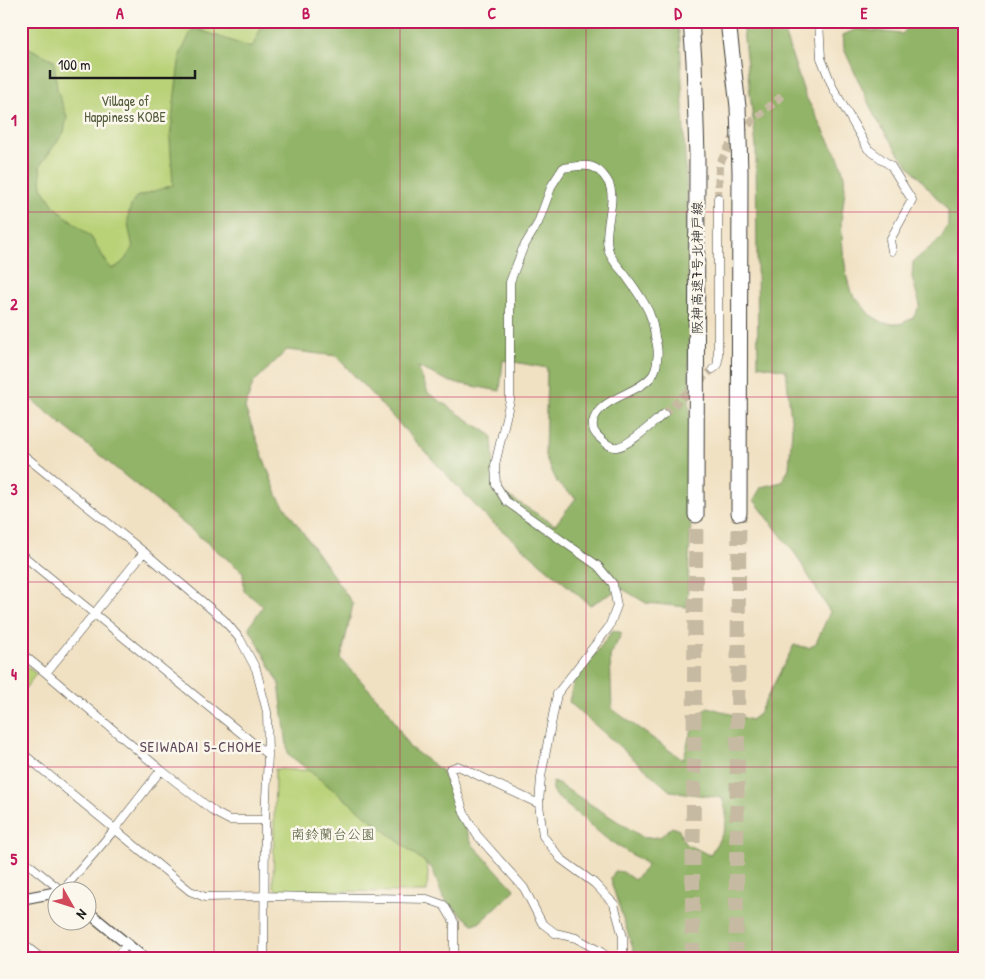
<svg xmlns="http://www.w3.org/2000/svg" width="985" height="979" font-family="'Patrick Hand','Klee One',sans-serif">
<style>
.green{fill:#b9d278;stroke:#6a774a}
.forest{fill:#92b468;stroke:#576842;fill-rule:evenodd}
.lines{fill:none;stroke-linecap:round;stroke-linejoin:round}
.minor-tunnel{stroke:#c6baa2;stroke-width:8;stroke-dasharray:8 4;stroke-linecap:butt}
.motorway-tunnel{stroke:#c6baa2;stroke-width:15;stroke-dasharray:15 8;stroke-linecap:butt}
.minor-casing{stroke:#3c3a35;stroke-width:9}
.tertiary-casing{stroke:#3c3a35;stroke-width:12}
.motorway-casing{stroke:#3c3a35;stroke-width:17}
.minor{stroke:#fff;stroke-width:8}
.tertiary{stroke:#fff;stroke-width:10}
.motorway{stroke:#fff;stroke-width:15}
.grid{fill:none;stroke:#c2185b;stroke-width:1;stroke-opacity:0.55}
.labels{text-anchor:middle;stroke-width:5;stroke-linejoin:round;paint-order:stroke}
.park-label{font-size:14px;fill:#535c3c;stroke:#fbf7ec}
.street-label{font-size:14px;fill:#1c1c1c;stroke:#fbf7ec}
.neighbourhood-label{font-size:15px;letter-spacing:1px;fill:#60495a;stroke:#fbf7ec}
.neatline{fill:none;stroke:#c2185b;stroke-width:2}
.grid-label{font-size:16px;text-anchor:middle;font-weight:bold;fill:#c2185b}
</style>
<rect width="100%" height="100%" fill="#fbf7ec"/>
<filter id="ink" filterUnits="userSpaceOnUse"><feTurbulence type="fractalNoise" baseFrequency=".02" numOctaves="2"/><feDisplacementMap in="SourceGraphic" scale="10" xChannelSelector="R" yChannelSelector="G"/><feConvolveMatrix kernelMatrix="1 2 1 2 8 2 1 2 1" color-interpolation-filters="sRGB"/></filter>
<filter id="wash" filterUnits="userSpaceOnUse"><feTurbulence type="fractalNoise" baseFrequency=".0096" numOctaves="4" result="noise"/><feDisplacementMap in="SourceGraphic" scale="20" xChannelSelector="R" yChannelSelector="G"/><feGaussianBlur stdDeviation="1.12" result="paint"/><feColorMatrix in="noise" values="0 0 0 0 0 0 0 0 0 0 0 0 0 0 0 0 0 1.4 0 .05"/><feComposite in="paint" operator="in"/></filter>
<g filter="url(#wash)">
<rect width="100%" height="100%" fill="#f1e1c3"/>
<path class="green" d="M21,21H286L158,301L52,307L21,70Z
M21,662L36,674L21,694Z
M275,769L315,771L421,843L428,871L427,892L278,891L273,886Z"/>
<path class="forest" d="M264,21H677L680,39L687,200L691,520L687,607L646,603L621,588L590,605L485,516L336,356L287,350L253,383L245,408L278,497L353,604L341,659L388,710L409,747L441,770L472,844L515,890L479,923L472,924L443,898L432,868L288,754L279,683L249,627L263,606L244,591L243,572L21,391V48L27,47L54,60L57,89L67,117L64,132L40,166L42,187L54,206L91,237L107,263L112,269C123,264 127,257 133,248C129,226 123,217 136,197L173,185L170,139L175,94L180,55L190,34L194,28L252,48ZM503,360L547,368L545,456L558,484L576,498L555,525L495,488L492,436L428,393L418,367L451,382L500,391Z
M742,21H782L784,32L805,95L839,159L844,175L845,190L841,222L843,250L847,278L851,292L870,315L884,323L900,324L913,318L920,305L912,277L913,262L941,238L948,226V211L899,154L875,117L844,49L843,35L857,29L902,34L914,21H964V958H636L612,885L611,878L615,871L623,872L634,880L648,865L607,839L557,797L553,790V782L560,785L644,838L660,837L672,827L679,830L685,844L710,855C723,832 732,825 722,798L670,791L569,702L573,684L613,630L622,633L610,656L612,709L683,760C689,741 691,720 708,707L751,720L758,715L794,645L809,648L816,643L830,612L796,555L754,500L761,487L782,482L789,468L792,429L786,370L758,365L756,147Z"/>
</g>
<g filter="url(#ink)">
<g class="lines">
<path class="minor-tunnel" d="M718,198L719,165L734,137L784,94
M664,414L713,369"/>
<path class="motorway-tunnel" d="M692,958L696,515
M736,958L739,513"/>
<g class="minor-casing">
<path id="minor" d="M819,21L821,58L833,88L868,149L891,166L912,200L890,240L892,251
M713,369L717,366L718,360V198
M21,453L144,552L224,620L240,639L256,669L267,712L268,755L265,820L264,958
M21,554L268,755
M21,653L46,673L161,770L216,813L229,820H265
M46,673L144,552
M21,752L190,891L205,897L263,896L427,899L444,905L454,922V958
M539,804L458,766L450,769L464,813L477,835L524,888L542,923L555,933L576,938L601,952L609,958
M21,858L62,891L115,829L161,770
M21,942L41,958
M116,958L127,944
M623,958V937L614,904L594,883L561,859L543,836L539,804L541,777L557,694L609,627L617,606L613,584L598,566L506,501L496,485L495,465L510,400V282L523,248L538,223L552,185L563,168C583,166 594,160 607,180C620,199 600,231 610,254C613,262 621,269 626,276C633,286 646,303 650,315C653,322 654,330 655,337C657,344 659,352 657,360C657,365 655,373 651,377C636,395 597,398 593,423C592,430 595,434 601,439C605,443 611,448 617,447C629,446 654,422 664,414"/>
</g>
<g class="tertiary-casing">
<path id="tertiary" d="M21,899L58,892
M88,912L144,958"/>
</g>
<g class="motorway-casing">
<path id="motorway" d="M691,21L694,61L697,156L696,515
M728,21L738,107L740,172L739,513"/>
</g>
<use href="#minor" class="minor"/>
<use href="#tertiary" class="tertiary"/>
<use href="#motorway" class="motorway"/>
</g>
</g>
<path class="grid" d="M214,21V958M400,21V958M586,21V958M772,21V958M21,212H964M21,397H964M21,582H964M21,767H964"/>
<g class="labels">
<g class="park-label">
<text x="125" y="106">Village of<tspan x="125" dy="16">Happiness KOBE</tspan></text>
<text x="333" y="839">南鈴蘭台公園</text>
</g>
<g class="street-label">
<text transform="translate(697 268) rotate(-90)" y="5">阪神高速7号北神戸線</text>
</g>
<g class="neighbourhood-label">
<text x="201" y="752">SEIWADAI 5-CHOME</text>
</g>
</g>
<rect width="985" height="979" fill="none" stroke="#fbf7ec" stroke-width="55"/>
<g transform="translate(72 906) rotate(129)"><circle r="24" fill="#fbf7ec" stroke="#a29f99"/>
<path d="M0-4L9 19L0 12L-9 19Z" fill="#d1495b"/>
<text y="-8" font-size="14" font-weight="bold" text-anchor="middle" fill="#1c1c1c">N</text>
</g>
<path d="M50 70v8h145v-8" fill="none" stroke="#1c1c1c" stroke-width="2.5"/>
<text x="58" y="70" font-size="15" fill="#1c1c1c" stroke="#fbf7ec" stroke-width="4" paint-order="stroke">100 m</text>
<rect x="28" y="28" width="930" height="924" class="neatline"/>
<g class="grid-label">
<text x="120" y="19">A</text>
<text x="306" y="19">B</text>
<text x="492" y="19">C</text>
<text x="678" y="19">D</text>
<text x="864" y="19">E</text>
<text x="14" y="126">1</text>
<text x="14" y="310">2</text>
<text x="14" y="495">3</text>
<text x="14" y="680">4</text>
<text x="14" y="865">5</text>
</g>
</svg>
